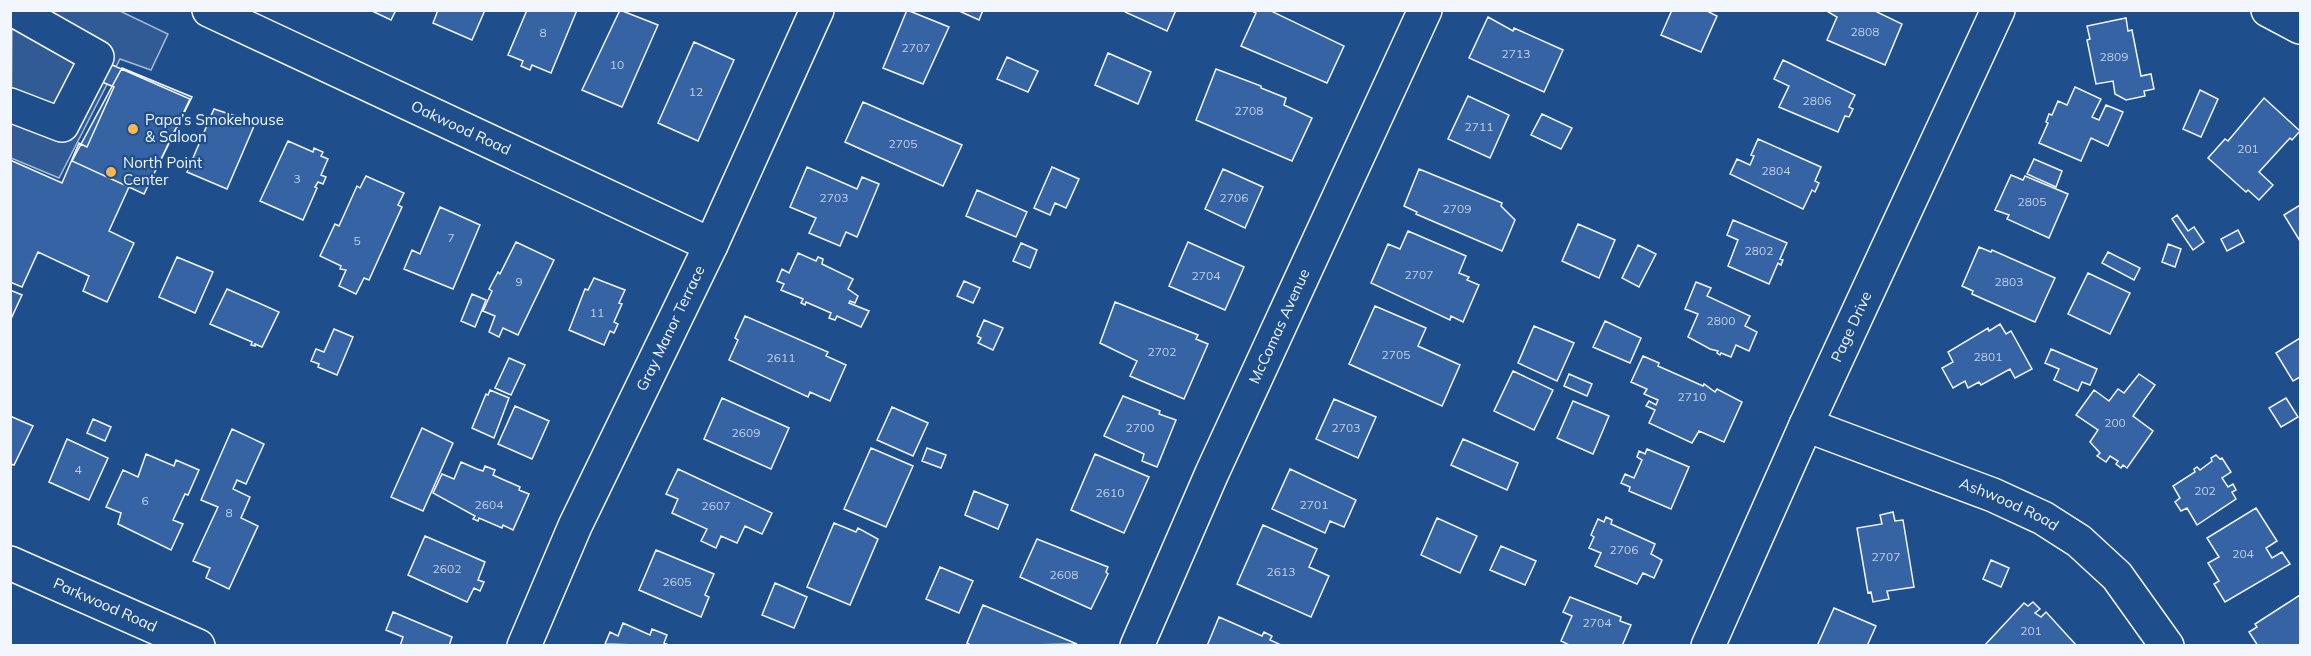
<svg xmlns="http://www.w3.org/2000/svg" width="2311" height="656" font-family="Mulish,sans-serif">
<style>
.parking{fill:#305b95;stroke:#a8bbd7;stroke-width:1.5}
.building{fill:#3563a3;stroke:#f2f6ff;stroke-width:1.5}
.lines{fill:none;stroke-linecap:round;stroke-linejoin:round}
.minor-casing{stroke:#f2f6ff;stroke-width:36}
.minor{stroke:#1f4e8c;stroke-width:33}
.poi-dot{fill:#ffb74d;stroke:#1f4e8c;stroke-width:2}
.labels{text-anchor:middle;stroke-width:4.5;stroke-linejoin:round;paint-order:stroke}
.number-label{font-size:12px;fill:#c3d1e8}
.poi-label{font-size:15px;fill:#f2f6ff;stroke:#1f4e8c;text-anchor:start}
.street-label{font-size:15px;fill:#f2f6ff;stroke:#1f4e8c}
</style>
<rect width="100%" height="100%" fill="#1f4e8c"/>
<path class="parking" d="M12,10L120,11L168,34L151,70L120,59L59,178L11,158Z"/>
<path class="building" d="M370,10H396L391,20Z
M438,10H485L472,40L433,23Z
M527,10H577L551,73L532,65L530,70L521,66L523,61L508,55Z
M620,10L658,25L622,107L582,90Z
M907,10L949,27L923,84L883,68Z
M957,10H983L979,20Z
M1126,10H1176L1167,31L1125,12Z
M1269,10L1344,46L1327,83L1241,46L1256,13L1250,10Z
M1672,10H1705L1717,16L1701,52L1661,35Z
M1825,10H1873L1902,24L1885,65L1827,40L1837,17Z
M1488,17L1513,31L1514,28L1563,50L1544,92L1469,58Z
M2126,18L2128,31L2132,30L2141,76L2151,74L2154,89L2144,91L2145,96L2126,100L2115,94L2113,81L2096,84L2087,40L2090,39L2087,26Z
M694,42L734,60L698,141L658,123Z
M1108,53L1151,72L1138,104L1095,85Z
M1007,57L1038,71L1028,92L997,79Z
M1783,60L1855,95L1849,107L1853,109L1849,117L1845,116L1838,132L1779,107L1789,86L1774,79Z
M110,64L190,99L144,194L129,187L109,231L134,243L107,302L83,291L89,276L38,252L22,287L10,282V160L62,183L79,143L87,147L114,87L102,82Z
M122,68L192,97L144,194L72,161Z
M1216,69L1261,86V88L1286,98L1284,105L1312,118L1292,161L1196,120Z
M2075,87L2101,99L2092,117L2099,120L2106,105L2123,112L2108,146L2091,138L2081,161L2039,143L2048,123L2046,122L2049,114L2052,115L2058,101L2067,105Z
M2200,90L2218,99L2201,137L2183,129Z
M1468,96L1509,115L1490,158L1448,139Z
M2264,98L2300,131L2292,140L2290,138L2259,172L2273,185L2259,200L2248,190L2246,192L2208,158L2225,139L2228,141Z
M863,102L962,145L943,186L845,142Z
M214,109L248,120L247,122L254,126L227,189L187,172Z
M1542,114L1572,128L1561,149L1531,135Z
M1758,139L1821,167L1815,181L1819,183L1815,192L1812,190L1803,209L1730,174L1737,159L1750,165L1754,156L1751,155Z
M288,141L313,152L314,148L323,152L321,156L328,159L321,175L326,177L323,184L318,182L315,187L317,188L303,220L260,201Z
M2034,159L2062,171L2056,187L2027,174Z
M807,167L857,189L862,177L879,184L857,237L846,232L840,246L809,233L816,218L790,207Z
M1052,167L1079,179L1066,208L1055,203L1050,215L1034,208Z
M1223,169L1263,187L1245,228L1205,209Z
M1419,169L1502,203L1501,206L1515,220L1502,251L1416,214L1417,212L1404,206Z
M2011,175L2023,180L2025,176L2068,194L2049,238L2007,219L2009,215L1995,210Z
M366,176L404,193L398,205L402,207L369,280L364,278L356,294L339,286L346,270L340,269L341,266L320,256L335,224L339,226L357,186L360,188Z
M977,190L1027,212L1016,237L966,216Z
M2300,205V241L2284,215Z
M440,207L480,225L453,289L404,269L412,250L420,254Z
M2177,215L2188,231L2194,227L2204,242L2193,250L2172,219Z
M1733,220L1787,243L1780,259L1783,260L1781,265L1778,263L1769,284L1728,266L1738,240L1727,235Z
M1578,224L1615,240L1599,278L1562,261Z
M2238,230L2244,242L2227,251L2221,239Z
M1408,231L1466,256L1459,273L1469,277L1467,280L1479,285L1463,322L1451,316L1450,320L1371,283L1388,244L1400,249Z
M516,242L554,260L518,335L503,328L499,337L489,332L495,316L483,311L492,291L489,289L498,272L500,274Z
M1188,242L1244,267L1225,310L1169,286Z
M1021,243L1037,250L1030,268L1013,261Z
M2168,244L2181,249L2175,267L2162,262Z
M1638,245L1656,254L1639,287L1622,278Z
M1979,247L1991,252L1992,250L2055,278L2035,322L1972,294L1973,291L1962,286Z
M2108,252L2140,268L2134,280L2102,263Z
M798,253L816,261L818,257L823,259L822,264L853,279L848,289L858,296L855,303L850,301L849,303L869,311L861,327L837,316L835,320L829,318L831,313L806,302L805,305L801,303L803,299L781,290L784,284L777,281L782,269L789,273Z
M177,257L213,272L195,313L159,297Z
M2088,273L2130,293L2110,334L2068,314Z
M594,278L625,290L619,303L622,304L614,322L618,324L614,333L610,331L604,345L569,330L585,289L588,290Z
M964,281L980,288L973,303L957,296Z
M1696,282L1711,288L1707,296L1750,316L1745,326L1757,332L1749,351L1736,345L1731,357L1721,353L1720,355L1717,353L1718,351L1710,349L1688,337L1698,314L1685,309Z
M227,289L279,312L262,347L255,344V346L251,345L252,342L210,324Z
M10,290L22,295L10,321Z
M472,294L486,300L475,327L461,321Z
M1115,302L1198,335L1196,339L1208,344L1184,399L1130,376L1137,361L1100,343Z
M1375,306L1426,328L1418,346L1460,365L1442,406L1349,364Z
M745,316L828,352L826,356L846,365L830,401L810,392L808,397L729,360L738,340L735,338Z
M984,320L1003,328L993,350L978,343L981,338L977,336Z
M1605,321L1641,338L1630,363L1593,347Z
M2000,324L2006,334L2011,331L2032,369L2015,378L2010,369L1981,385L1979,382L1968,388L1965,381L1953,388L1942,368L1953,362L1948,352L1988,328L1989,331Z
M1534,326L1574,343L1557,381L1518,363Z
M334,329L353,337L337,375L318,367L319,364L311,361L316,349L324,352Z
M2300,338V377L2293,381L2276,353Z
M2051,349L2097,369L2090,385L2082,382L2078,391L2054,380L2059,369L2045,363Z
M1643,356L1659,363L1658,366L1703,386L1704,384L1715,392L1717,389L1742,402L1724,442L1699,431L1692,443L1649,423L1655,410L1646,406L1649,401L1656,405L1658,400L1644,394L1647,389L1631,382Z
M509,358L525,365L511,395L495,388Z
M1513,371L1553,390L1534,430L1494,411Z
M1569,374L1592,384L1587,396L1564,386Z
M2139,374L2155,385L2133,416L2153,431L2127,468L2123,465L2121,468L2116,464L2118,461L2110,456L2106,462L2097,456L2100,453L2090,442L2098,430L2076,415L2094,390L2109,401L2118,389L2124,393Z
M490,390L509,398L494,438L472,428L486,394L488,395Z
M1123,396L1160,411L1159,414L1176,420L1157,467L1142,461L1144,454L1104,436Z
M722,398L789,428L771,469L704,439Z
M2286,398L2298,417L2281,427L2269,408Z
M1334,399L1376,417L1358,458L1316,439Z
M1573,401L1609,416L1593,454L1557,438Z
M515,406L549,421L532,459L498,444Z
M892,407L928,423L913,456L877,440Z
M10,416L33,426L14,465L10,464Z
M93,419L111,427L105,441L87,433Z
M422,428L453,443L423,511L391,497Z
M232,429L264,444L246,484L237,480L233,489L250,497L241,518L258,526L229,589L206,578L210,568L193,561L218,507L201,500Z
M67,439L108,458L89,500L49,482Z
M1463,439L1518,463L1507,490L1451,465Z
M871,448L913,466L886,527L844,509Z
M927,448L946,455L941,468L922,461Z
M1647,449L1689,467L1671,509L1629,491L1630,487L1621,483L1625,474L1634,478L1642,460L1637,457L1639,451L1645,454Z
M146,454L174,466L176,460L199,470L188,495L185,494L173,520L183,524L171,550L118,524L121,513L106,507L123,470L138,477Z
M1095,454L1149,477L1124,533L1071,510Z
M2216,455L2220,459L2222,458L2231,472L2222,478L2228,487L2233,484L2236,490L2232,492L2236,499L2197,525L2187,508L2181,511L2175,502L2180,498L2173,486L2195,472L2194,469L2197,467L2200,470L2212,461L2211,458Z
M461,462L477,469L483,471L485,466L495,470L493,475L520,487L519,490L529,494L513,530L503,525L502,528L479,518L478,521L473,519L475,516L433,493L442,474L454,479Z
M678,469L772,513L762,534L745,526L737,543L721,536L716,548L701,541L707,529L672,513L678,499L666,494Z
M1290,469L1356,500L1344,527L1330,521L1325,533L1272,509Z
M974,491L1008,505L998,529L965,515Z
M2256,508L2277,541L2266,548L2272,558L2282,552L2290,564L2225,602L2214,584L2219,581L2208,563L2219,557L2207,538Z
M1893,512L1895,521L1903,520L1914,587L1887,591L1889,599L1873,602L1871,592L1868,593L1857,528L1882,524L1880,515Z
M1606,517L1612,520L1611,524L1655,544L1651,554L1662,560L1654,578L1643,573L1637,584L1595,566L1601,553L1589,548L1594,537L1591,535L1598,519L1604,522Z
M1437,518L1477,536L1460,573L1421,555Z
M834,523L856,532L858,528L878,539L850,605L807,587Z
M1263,525L1317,549L1309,567L1329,576L1311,617L1237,584Z
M425,536L485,562L478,580L484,582L480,591L474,588L467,602L408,575Z
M1037,539L1108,567L1106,572L1108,574L1091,609L1020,577Z
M1501,546L1536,561L1525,585L1490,570Z
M656,550L714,574L705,595L709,597L701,617L639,590Z
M1991,560L2009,568L2001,587L1983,579Z
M940,567L973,581L959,613L926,599Z
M775,583L807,597L794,628L762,615Z
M2300,595V646H2258L2249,632L2257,627L2255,624Z
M1570,597L1621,617L1620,621L1631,625L1622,646H1571L1561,641L1572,616L1563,612Z
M2033,602L2040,609L2035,613L2041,617L2046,612L2077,646H1984L2024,603L2028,606Z
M983,605L1077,644L972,646L967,643Z
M1834,608L1876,626L1867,646H1817Z
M393,612L452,637L449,646H400L403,637L386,630Z
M1219,617L1262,636L1264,632L1272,636L1270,640L1283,646H1207Z
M623,623L650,635L652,629L667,635L664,643L671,646L605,644L610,632L618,636Z"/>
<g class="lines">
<g class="minor-casing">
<g id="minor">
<path id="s1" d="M209,10L711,245"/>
<path d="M2268,10L2300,27"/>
<path d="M10,105L62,125L97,57L14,10"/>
<path id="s2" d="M1806,425L1993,495L2043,518L2079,541L2117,576L2167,646"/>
<path id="s3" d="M10,563L198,646"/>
<path id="s4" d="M524,646L575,526L711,245L817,10"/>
<path id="s5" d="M1137,646L1212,473L1425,10"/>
<path id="s6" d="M1708,646L1806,425L1998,10"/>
</g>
</g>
<use href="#minor" class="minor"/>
</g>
<g class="poi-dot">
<circle cx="133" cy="129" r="6"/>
<circle cx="111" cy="172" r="6"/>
</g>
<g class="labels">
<g class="number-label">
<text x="1865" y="36">2808</text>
<text x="543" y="37">8</text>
<text x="916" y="52">2707</text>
<text x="1516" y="58">2713</text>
<text x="2114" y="61">2809</text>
<text x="617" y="69">10</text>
<text x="696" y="96">12</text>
<text x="1817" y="105">2806</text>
<text x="1249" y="115">2708</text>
<text x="1479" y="131">2711</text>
<text x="903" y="148">2705</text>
<text x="2248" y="153">201</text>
<text x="1776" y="175">2804</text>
<text x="297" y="183">3</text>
<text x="834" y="202">2703</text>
<text x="1234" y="202">2706</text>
<text x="2032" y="206">2805</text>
<text x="1457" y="213">2709</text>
<text x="451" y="242">7</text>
<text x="357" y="245">5</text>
<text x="1759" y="255">2802</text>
<text x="1419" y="279">2707</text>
<text x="1206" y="280">2704</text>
<text x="519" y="286">9</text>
<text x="2009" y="286">2803</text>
<text x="597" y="317">11</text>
<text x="1721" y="325">2800</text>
<text x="1162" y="356">2702</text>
<text x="1396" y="359">2705</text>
<text x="1988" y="361">2801</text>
<text x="781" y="362">2611</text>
<text x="1692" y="401">2710</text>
<text x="2115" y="427">200</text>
<text x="1140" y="432">2700</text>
<text x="1346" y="432">2703</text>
<text x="746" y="437">2609</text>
<text x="78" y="474">4</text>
<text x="2205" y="495">202</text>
<text x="1110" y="497">2610</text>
<text x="145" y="505">6</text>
<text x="489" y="509">2604</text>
<text x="1314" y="509">2701</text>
<text x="716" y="510">2607</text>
<text x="229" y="517">8</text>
<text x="1624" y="554">2706</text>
<text x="2243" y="558">204</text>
<text x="1886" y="561">2707</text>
<text x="447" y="573">2602</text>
<text x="1281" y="576">2613</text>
<text x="1064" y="579">2608</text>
<text x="677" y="586">2605</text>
<text x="1597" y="627">2704</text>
<text x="2031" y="635">201</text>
</g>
<g class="poi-label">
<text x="145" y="125">Papa’s Smokehouse<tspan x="145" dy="17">&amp; Saloon</tspan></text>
<text x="123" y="168">North Point<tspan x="123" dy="17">Center</tspan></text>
</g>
<g class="street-label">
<text dy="5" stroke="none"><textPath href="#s1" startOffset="278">Oakwood Road</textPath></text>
<text dy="5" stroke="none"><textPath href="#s5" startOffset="350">McComas Avenue</textPath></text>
<text dy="5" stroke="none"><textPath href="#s6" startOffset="350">Page Drive</textPath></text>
<text dy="5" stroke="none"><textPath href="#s4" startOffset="350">Gray Manor Terrace</textPath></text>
<text dy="5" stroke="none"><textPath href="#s2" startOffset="218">Ashwood Road</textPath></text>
<text dy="5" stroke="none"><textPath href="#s3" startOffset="104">Parkwood Road</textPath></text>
</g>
</g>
<rect width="2311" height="656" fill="none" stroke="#f2f6ff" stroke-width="24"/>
</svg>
